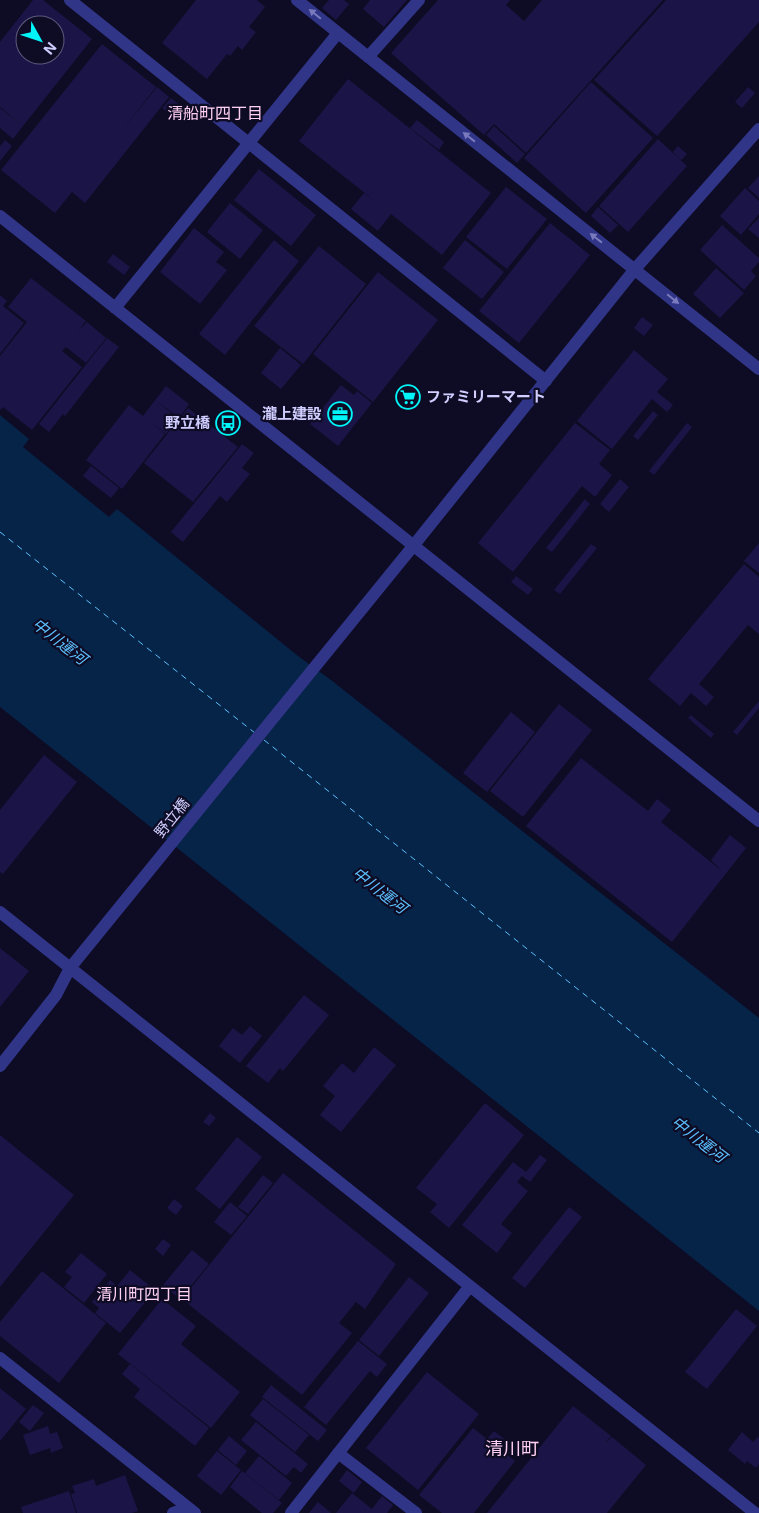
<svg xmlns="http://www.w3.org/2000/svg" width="759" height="1513" font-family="Inter,'Noto Sans JP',sans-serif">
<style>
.water{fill:#062448}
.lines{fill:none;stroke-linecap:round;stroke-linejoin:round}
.ferry{stroke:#5cc1ff;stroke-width:1;stroke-dasharray:6 5;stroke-linecap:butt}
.building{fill:#1b1547;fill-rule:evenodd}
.minor{stroke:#313588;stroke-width:12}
.oneway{fill:#797abe}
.labels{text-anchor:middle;stroke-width:4.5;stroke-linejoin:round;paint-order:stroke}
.poi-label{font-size:15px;font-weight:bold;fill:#d0ceff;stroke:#0e0b24;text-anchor:end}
.street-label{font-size:15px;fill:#d0ceff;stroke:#0e0b24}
.neighbourhood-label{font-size:16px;fill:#ffd0f2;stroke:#0e0b24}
.water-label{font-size:16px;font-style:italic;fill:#5cc1ff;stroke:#0e0b24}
.quarter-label{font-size:18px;fill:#ffd0f2;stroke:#0e0b24}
</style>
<rect width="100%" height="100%" fill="#0e0b24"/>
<path class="water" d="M0,415L29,439L23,447L109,517L117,509L298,656L331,680L759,1018V1311L0,707Z"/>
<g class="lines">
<path class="ferry" d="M0,532L255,733
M264,740L759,1133"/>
</g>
<path class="building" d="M33,0H43L92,39L23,126L0,107V42ZM25,25H55V55H25Z
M196,0H257L265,7L249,27L256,32L242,50L238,46L230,56L227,54L207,79L162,43Z
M329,0H344L349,4L336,20L322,8Z
M370,0H407L384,27L363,9Z
M438,0H510L506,5L524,21L542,0H663L526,153L494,124L484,135L391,53Z
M666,0H759V22L657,136L594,80Z
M102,44L156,87L120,133L157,87L169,97L85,203L72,192L55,213L1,170Z
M348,79L491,193L442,255L391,214L378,231L351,209L364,193L375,201L299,141Z
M591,82L653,138L586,213L524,158Z
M748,87L755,93L742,108L735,102Z
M171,98L188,111L179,122L162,108Z
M0,108L23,126L13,139L0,128Z
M417,120L444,142L439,150L410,128Z
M494,126L525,154L517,163L486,135Z
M658,139L687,166L628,232L599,206Z
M5,140L12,146L0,161V146Z
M678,146L687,154L681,160L673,152Z
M259,169L316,215L291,246L234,200Z
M759,176V198L748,188Z
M506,187L547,219L507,269L466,237Z
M745,188L759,201V214L741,235L720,216Z
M230,203L263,230L240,259L207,232Z
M598,207L618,225L610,233L591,216Z
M759,218V238L748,229Z
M550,223L590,255L519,343L479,311Z
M722,225L759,258V262L751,271L756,276L744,290L700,250Z
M194,228L224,252L216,262L227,270L200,304L160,272Z
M274,240L299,261L225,355L199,334Z
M465,240L504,272L482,299L443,268Z
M319,246L366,284L303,364L254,326Z
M113,254L130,267L124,275L107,262Z
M716,268L744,293L720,318L693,294Z
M378,272L438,320L373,402L313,354Z
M31,278L86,321L78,331L87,322L106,338L86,363L66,347L62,351L82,367L32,430L3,407L0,410V356L27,322L8,307Z
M0,295L7,301L3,306L24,323L0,354Z
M642,317L653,325L644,336L634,328Z
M107,338L119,347L65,416L63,414L49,432L39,424Z
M280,348L301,365L281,389L261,373Z
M634,350L668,379L657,392L673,405L667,412L652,399L612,449L577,421Z
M341,385L354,395L357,391L372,403L338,446L310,424Z
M166,386L189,404L179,418L157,401L178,419L166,434L147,419L165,434L122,489L86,460L129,405L143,416Z
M188,408L238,447L193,502L144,463Z
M653,411L658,415L638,440L633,436Z
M575,423L610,450L599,464L612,475L595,497L582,486L513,572L478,543Z
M687,423L692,427L654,475L649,471Z
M242,444L254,453L242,468L250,474L227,502L220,496L183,542L171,532Z
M91,466L119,488L111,498L83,476Z
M620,479L629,487L609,512L600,504Z
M585,499L590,504L552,552L546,548Z
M759,543V573L744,561Z
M591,544L597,548L560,594L554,590Z
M744,564L759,577V634L748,625L699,684L714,697L706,706L691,693L680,706L648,679Z
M516,576L533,589L528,595L511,582Z
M759,701V708L737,735L733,732Z
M559,704L592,730L523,817L490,791Z
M511,712L535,732L487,792L463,773Z
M691,715L714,734L711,738L688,718Z
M44,755L77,782L3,874L0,872V810Z
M581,758L648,811L657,799L671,810L661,822L722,871L711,860L730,835L746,848L672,942L526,826Z
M0,948L29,971L0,1007Z
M304,995L329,1015L283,1071L280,1068L268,1083L246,1066Z
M250,1026L262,1036L240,1063L219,1046L233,1028L242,1035Z
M374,1047L396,1065L341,1132L320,1115L335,1096L323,1086L342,1063L354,1073Z
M485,1103L524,1135L449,1228L430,1212L437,1204L416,1188Z
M210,1113L216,1118L209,1126L203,1122Z
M0,1135L74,1195L0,1287Z
M237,1137L262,1157L220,1209L195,1189Z
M540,1155L547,1160L530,1182L522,1176L517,1182L528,1191L501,1224L512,1233L497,1253L462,1225L513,1162L526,1172Z
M283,1173L396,1264L365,1309L356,1302L339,1323L352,1333L302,1395L182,1299Z
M263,1175L273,1183L248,1214L238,1207Z
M174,1199L183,1206L176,1215L167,1208Z
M230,1202L247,1216L231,1235L214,1222Z
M569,1207L582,1217L525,1288L512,1278Z
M163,1239L171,1245L163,1256L155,1249Z
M192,1250L209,1264L180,1299L163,1285Z
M81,1253L107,1274L84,1303L64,1287L72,1277L65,1272Z
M130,1270L155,1290L120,1333L95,1313L99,1308L92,1302L110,1280L117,1286Z
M42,1271L106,1323L59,1383L0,1336V1322Z
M409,1277L429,1293L379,1356L359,1340Z
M162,1299L196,1326L181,1344L240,1392L211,1428L118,1354Z
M736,1309L757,1326L707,1389L685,1372Z
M358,1341L387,1364L377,1377L370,1371L326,1425L304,1407Z
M130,1364L209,1428L195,1446L134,1397L140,1389L122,1374Z
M427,1372L479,1414L418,1490L366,1448Z
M271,1385L327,1430L318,1441L262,1397Z
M0,1388L26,1409L0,1441Z
M263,1399L309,1435L295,1452L250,1415Z
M33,1405L44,1413L30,1431L19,1422Z
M573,1406L611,1436L605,1443L612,1437L646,1465L607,1513H487Z
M256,1422L308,1464L301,1473L294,1467L286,1476L241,1440Z
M48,1426L50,1434L57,1432L63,1448L51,1453L50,1448L30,1455L23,1435Z
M473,1428L487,1439L494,1431L508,1442L501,1450L515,1461L474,1513H442L419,1495Z
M742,1432L753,1442L758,1437L759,1438V1464L756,1468L747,1461L745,1464L728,1450Z
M229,1436L247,1451L236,1465L218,1450Z
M217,1451L241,1470L221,1495L197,1476Z
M259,1456L292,1483L279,1500L245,1473Z
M347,1470L362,1482L354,1493L339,1481Z
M242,1471L282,1503L273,1513H262L230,1487Z
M125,1475L138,1511L132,1513H77L71,1494L75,1493L72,1486L94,1479L96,1486Z
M69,1491L76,1513H23L21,1507Z
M352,1493L372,1509L382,1496L393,1505L387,1513H336Z
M318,1502L331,1513H309Z"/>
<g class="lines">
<path class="minor" d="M70,0L546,381
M297,0L759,369
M368,57L419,0
M0,216L759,821
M115,308L338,33
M0,912L755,1513
M0,1066L56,995L70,968L414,545L635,269L759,129
M0,1358L195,1513
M338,1453L416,1513
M173,1513L188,1508
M291,1513L470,1286"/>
</g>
<defs><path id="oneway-solid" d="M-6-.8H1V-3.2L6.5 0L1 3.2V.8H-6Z" transform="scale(1.25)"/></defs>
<g class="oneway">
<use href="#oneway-solid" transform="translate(315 14) rotate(-141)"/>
<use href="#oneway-solid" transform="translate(469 137) rotate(-142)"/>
<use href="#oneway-solid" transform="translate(596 238) rotate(-142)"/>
<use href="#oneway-solid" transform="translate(673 299) rotate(39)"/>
</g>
<defs>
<g id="supermarket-ring" transform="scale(1.25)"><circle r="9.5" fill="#0e0b24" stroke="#00f5f9" stroke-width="1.5"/><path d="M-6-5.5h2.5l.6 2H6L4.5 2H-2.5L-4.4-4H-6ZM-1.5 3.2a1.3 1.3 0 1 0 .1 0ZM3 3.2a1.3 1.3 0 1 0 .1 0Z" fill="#00f5f9"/></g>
<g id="office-ring" transform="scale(1.25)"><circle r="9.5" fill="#0e0b24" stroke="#00f5f9" stroke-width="1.5"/><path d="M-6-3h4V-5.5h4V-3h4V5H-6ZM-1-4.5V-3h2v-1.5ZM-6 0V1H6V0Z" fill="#00f5f9"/></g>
<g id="bus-ring" transform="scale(1.25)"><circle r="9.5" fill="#0e0b24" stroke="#00f5f9" stroke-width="1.5"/><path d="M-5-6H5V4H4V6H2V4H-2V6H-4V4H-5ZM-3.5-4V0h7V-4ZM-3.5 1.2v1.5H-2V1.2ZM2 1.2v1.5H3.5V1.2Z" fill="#00f5f9"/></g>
</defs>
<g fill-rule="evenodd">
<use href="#supermarket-ring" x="408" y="397"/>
<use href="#office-ring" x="340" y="414"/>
<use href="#bus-ring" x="228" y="423"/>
</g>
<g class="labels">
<g class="poi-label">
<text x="426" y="402" text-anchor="start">ファミリーマート</text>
<text x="322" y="419">瀧上建設</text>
<text x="210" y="428">野立橋</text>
</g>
<g class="street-label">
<text transform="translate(172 818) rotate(-51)" y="5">野立橋</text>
</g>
<g class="neighbourhood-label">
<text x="215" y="119">清船町四丁目</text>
<text x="144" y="1300">清川町四丁目</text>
</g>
<g class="water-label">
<text transform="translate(60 641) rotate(38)" y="6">中川運河</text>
<text transform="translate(380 890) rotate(38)" y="6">中川運河</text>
<text transform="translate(699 1139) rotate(38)" y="6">中川運河</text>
</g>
<g class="quarter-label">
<text x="512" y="1455">清川町</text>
</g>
</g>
<g transform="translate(40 40) rotate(130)"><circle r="24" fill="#0e0b24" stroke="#5c597c"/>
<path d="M0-4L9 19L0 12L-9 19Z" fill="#00f5f9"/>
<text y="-8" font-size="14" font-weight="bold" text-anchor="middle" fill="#d0ceff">N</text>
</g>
</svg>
